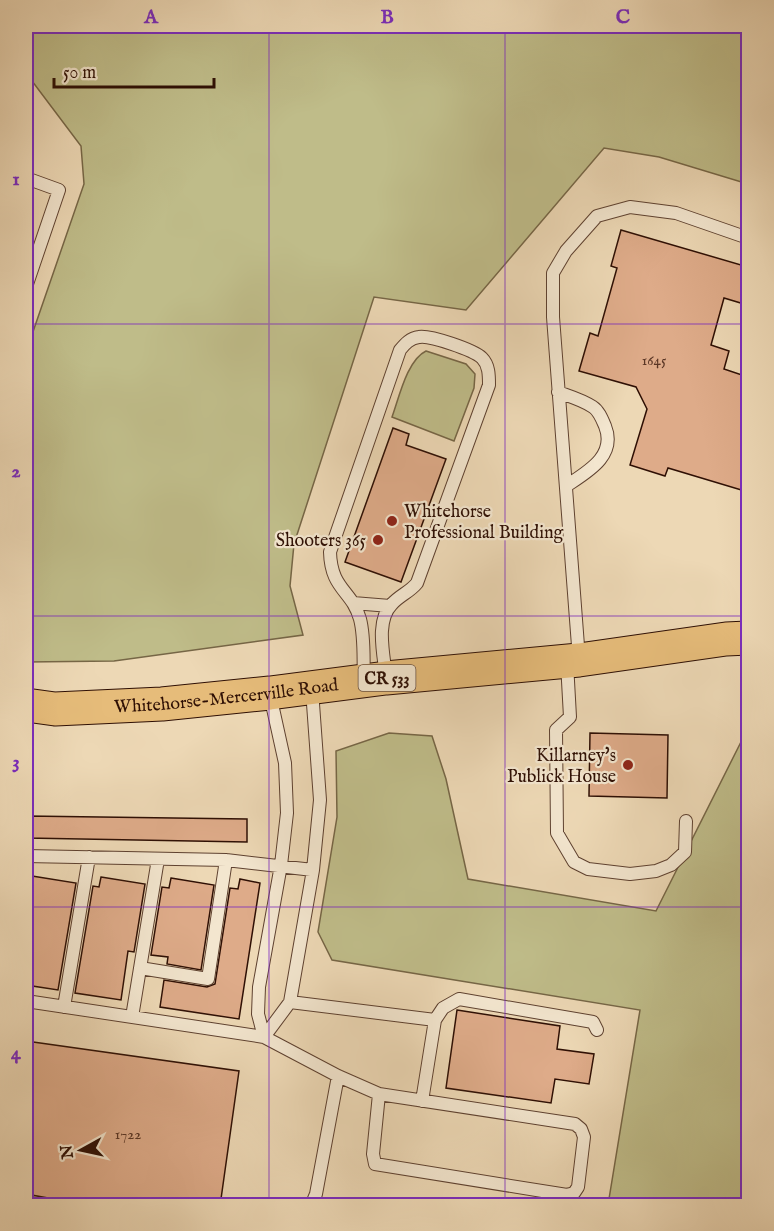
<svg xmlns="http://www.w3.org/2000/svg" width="774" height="1231" font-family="'IM FELL English',serif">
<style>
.green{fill:#bfbc89;stroke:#766646;stroke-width:1.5}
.building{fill:#deab89;stroke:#2e0f04;stroke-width:1.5}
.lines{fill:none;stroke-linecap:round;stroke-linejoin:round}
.lane-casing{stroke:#5e4130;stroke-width:14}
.primary-casing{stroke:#2e0f04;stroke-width:35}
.lane{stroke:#f3e6cf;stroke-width:12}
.primary{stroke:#e6bc7a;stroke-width:33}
.grid{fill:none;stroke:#7b2cbf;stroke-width:1.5;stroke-opacity:0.55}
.poi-dot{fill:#8f2418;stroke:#f3e6cf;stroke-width:2}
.labels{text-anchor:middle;stroke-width:4.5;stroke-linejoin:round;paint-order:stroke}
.number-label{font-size:15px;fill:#5a3625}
.shield{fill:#f3e6cf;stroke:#695041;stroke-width:1.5}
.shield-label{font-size:16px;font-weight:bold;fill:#2e0f04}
.poi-label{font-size:18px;fill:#2e0f04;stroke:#f3e6cf;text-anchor:end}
.street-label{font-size:18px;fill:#2e0f04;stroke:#f3e6cf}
.neatline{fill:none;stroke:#7b2cbf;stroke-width:2}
.grid-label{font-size:20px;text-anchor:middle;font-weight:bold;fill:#7b2cbf}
</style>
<rect width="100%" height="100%" fill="#edd8b5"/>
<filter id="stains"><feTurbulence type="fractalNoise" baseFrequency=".00333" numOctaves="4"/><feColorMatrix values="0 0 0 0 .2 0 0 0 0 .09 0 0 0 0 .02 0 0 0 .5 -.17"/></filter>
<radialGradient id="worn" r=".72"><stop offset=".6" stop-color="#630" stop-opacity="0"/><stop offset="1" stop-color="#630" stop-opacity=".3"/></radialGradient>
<path class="green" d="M26,26H748V184L659,157L604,148L466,310L374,297L294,544L290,586L303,635L114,661L26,662V352L84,184L81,146L26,73Z
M426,351L466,364L475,374L474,388L454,441L392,417C399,398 407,360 426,351Z
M748,728V1205H608L640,1010L332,960L318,932L337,817L336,751L389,733L432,736L446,779L468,879L656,911Z"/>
<path class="building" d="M621,230L748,267V288L744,304L724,298L711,345L729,351L724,369L748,377V492L668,468L665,476L630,465L647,409L636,387L579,371L590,333L598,336L617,268L611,266Z
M393,428L409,434L406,445L446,459L401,582L345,562Z
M590,733L668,735L667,798L589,796Z
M26,816L247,819V842L26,838Z
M32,876L76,883L58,990L26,985V915Z
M101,877L145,884L134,952L128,951L121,1000L75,993L93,886L99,887Z
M171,878L214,885L201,970L167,964L168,957L151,955L162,887L169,888Z
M240,879L260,883L239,1019L160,1007L164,980L207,987L215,984L230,888L238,889Z
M457,1010L560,1026L557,1049L594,1054L589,1084L555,1079L551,1103L446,1088Z
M26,1041L239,1071L220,1206H80L53,1202L48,1198L26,1194Z"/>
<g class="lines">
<g class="lane-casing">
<path id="lane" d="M26,178L59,190L26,287
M558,392C569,396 583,400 593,407C599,411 602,419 605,426C617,456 587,472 566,486
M353,603L390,606
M579,659L553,317V273L566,251L597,216L630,207L676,213L748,238
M567,663L570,717L556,730L557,833L574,862L588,869L630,874L656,871L671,865L685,852L686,821
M364,679C363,660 365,638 360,619C352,590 331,590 330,552L400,350C405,344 410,338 419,337C430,335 474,350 482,358C489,365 489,375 489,385L417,583C410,592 400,595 392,604C375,621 384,655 386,677
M26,856L226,860L313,870
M140,968L208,979L226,860
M26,1001L264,1037L338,1076L379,1094L575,1124L581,1129L584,1137L578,1187L574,1193L567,1195L375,1164L373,1154L379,1094
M290,1002L435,1020L422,1101
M64,1007L89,857
M132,1017L158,859
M435,1020L443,1008L459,999L593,1022L597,1030
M264,1037L290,1002L313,870L320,800L312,690
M264,1037L258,1014L259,987L281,865L287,813L285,763L270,695
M26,1202L46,1206
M311,1206L316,1194L338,1076"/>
</g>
<g class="primary-casing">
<g id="primary">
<path id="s1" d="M26,705L55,709L162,704L270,693L386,678L579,660L726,639L748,638"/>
</g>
</g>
<use href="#lane" class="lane"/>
<use href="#primary" class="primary"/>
</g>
<path class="grid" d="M269,26V1206M505,26V1206M26,324H748M26,616H748M26,907H748"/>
<g class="poi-dot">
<circle cx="392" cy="521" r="6"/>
<circle cx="378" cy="540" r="6"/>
<circle cx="628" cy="765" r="6"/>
</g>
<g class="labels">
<g class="number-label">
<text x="654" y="365">1645</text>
<text x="128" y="1139">1722</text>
</g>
<rect class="shield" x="358.5" y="665" width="57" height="26" rx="4.5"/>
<g class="shield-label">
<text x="387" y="684">CR 533</text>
</g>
<g class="poi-label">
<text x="404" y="517" text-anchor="start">Whitehorse<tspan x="404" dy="21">Professional Building</tspan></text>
<text x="366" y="546">Shooters 365</text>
<text x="616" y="761">Killarney's<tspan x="616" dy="21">Publick House</tspan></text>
</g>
<g class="street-label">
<text dy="6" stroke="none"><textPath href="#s1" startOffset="201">Whitehorse-Mercerville Road</textPath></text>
</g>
</g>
<rect width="774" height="1231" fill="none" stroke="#edd8b5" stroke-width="66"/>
<g transform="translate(81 1150) rotate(262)" stroke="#f3e6cf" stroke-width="4.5" paint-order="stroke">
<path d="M0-4.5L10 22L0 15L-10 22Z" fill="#2e0f04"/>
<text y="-9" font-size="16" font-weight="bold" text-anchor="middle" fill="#2e0f04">N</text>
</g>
<path d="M54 78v9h160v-9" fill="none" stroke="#2e0f04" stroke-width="3"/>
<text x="63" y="78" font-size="18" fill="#2e0f04" stroke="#f3e6cf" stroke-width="4.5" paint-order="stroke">50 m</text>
<rect x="33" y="33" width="708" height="1165" class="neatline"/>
<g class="grid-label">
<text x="151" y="23">A</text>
<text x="387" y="23">B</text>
<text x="623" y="23">C</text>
<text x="16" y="185">1</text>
<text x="16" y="477">2</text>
<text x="16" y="768">3</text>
<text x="16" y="1059">4</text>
</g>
<rect width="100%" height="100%" filter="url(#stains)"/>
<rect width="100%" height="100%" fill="url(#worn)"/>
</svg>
